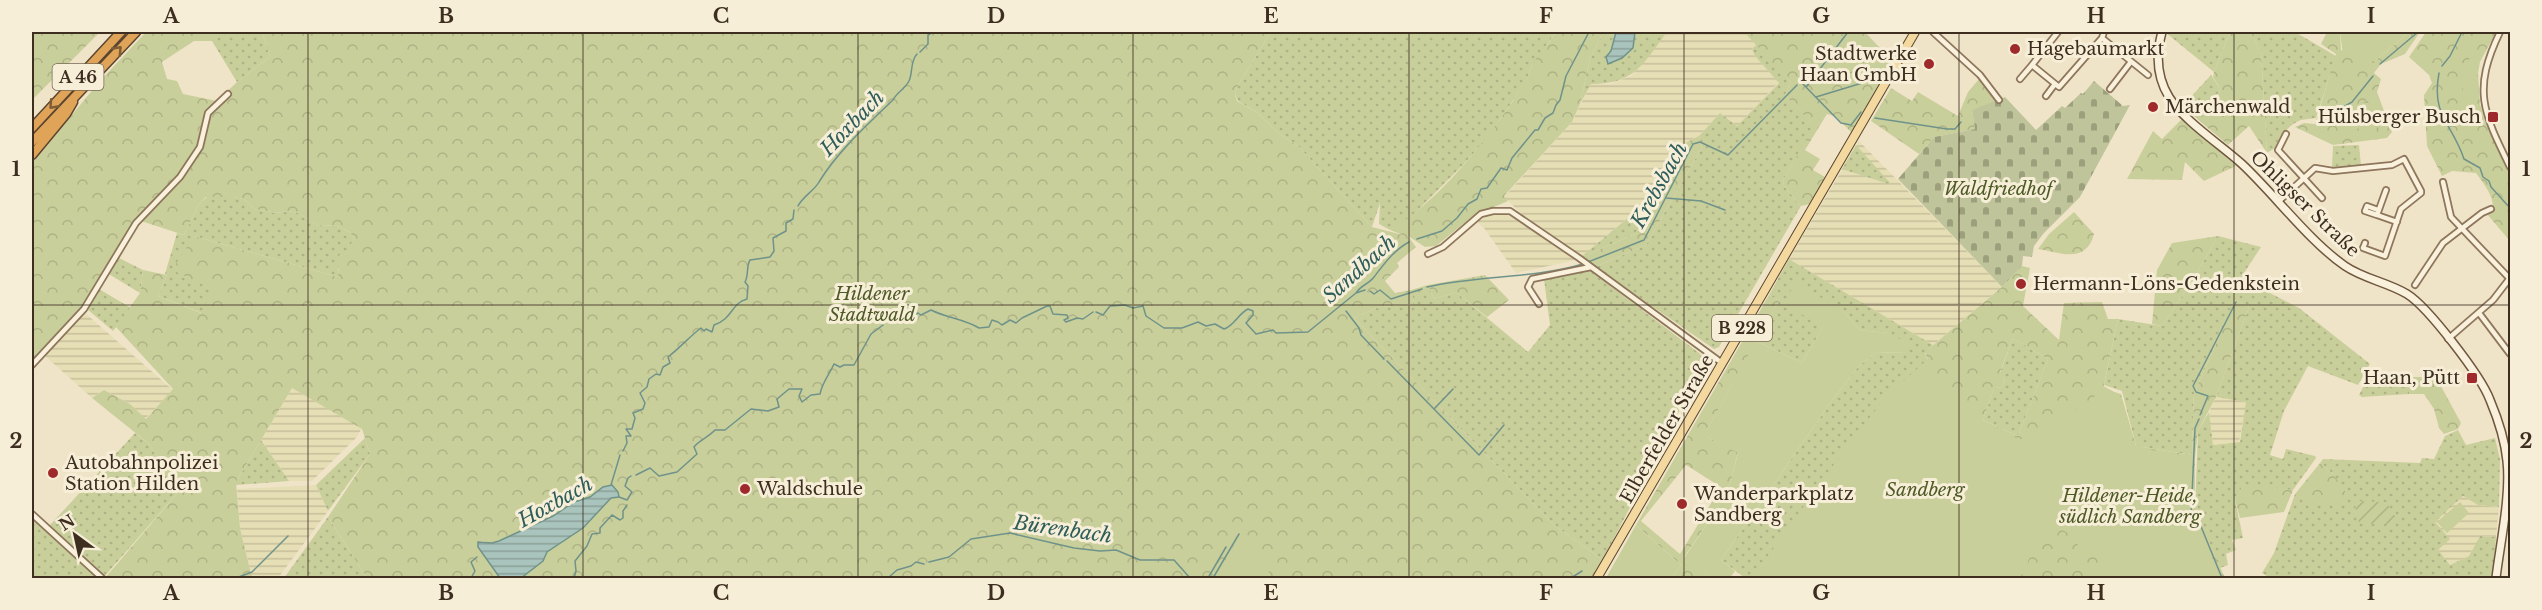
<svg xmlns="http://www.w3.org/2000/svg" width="2542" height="610" font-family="'Libre Baskerville',serif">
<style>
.farmland{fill:url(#farmland-rules)}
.grass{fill:url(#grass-dots)}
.forest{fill:url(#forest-crowns);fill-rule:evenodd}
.wetland{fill:url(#wetland-marsh)}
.cemetery{fill:url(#cemetery-stones)}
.park{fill:#c9cf9b}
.garden{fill:url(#garden-furrows)}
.water{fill:url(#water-rules);stroke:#6f938a;stroke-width:1.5}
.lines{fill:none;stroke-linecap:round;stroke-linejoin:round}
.stream{stroke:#6f938a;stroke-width:1.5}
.minor-casing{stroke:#8d765c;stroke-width:8}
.secondary-casing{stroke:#6f573f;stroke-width:10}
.primary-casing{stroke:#5b4430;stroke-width:10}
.motorway-casing{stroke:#5b4430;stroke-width:11}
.minor{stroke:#faf1dc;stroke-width:4.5}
.secondary{stroke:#faf1dc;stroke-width:7}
.primary{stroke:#f3d9a0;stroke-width:8}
.motorway{stroke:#e0a458;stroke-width:8}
.oneway{stroke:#7e5d36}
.grid{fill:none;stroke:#3d2e20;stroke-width:1.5;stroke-opacity:0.55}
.poi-dot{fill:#9e2a2b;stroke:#f7eed8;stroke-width:2}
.labels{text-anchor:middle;stroke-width:6;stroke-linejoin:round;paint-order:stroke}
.shield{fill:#f7eed8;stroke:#756857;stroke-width:1.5}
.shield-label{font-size:16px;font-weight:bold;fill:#3d2e20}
.poi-label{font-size:18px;fill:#3d2e20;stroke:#f7eed8;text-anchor:start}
.park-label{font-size:18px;font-style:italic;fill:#4d5a26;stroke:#f7eed8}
.street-label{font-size:18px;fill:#3d2e20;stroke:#f7eed8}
.water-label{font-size:20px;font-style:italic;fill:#2f5d5a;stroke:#f7eed8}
.neatline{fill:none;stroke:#3d2e20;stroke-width:2}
.grid-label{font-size:20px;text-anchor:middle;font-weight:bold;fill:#3d2e20}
</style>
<defs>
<pattern id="farmland-rules" width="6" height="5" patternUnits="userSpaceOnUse" patternTransform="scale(1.5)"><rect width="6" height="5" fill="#e6deb5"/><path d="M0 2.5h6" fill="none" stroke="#c6bf9b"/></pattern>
<pattern id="grass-dots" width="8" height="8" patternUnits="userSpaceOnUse" patternTransform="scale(1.5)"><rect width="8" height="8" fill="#c9cf9b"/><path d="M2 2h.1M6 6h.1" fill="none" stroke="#aeb285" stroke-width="1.8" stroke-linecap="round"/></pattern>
<pattern id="forest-crowns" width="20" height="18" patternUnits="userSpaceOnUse" patternTransform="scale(1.5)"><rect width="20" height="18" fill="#c9cf9b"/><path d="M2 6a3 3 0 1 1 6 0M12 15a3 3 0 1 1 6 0" fill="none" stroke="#aeb285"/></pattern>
<pattern id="wetland-marsh" width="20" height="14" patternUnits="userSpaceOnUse" patternTransform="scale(1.5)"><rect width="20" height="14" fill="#c9cf9b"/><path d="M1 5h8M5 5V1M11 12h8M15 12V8" fill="none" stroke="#aeb285"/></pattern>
<pattern id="cemetery-stones" width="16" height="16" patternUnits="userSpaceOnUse" patternTransform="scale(1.5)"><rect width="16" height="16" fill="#bfc49a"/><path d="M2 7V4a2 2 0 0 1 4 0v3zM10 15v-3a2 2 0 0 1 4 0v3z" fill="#9ca07d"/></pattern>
<pattern id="garden-furrows" width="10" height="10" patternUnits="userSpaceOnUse" patternTransform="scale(1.5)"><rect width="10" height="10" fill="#c9cf9b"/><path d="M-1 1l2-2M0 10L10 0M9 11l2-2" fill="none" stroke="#aeb285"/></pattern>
<pattern id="water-rules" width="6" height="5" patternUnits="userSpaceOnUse" patternTransform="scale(1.5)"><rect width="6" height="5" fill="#a9c4bc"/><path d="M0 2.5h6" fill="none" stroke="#8ba098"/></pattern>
</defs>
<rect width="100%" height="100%" fill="#f0e4c8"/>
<path class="farmland" d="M1667,32H1744L1757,44L1752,49L1755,56L1779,82L1737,126L1720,113L1699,136L1685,143L1664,188L1581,257L1522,214L1504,197L1572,122L1591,83L1610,84L1631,76Z
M1859,141L2002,287L1933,345L1789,259Z
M1502,212L1519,219L1576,260L1516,273L1484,228L1475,220L1488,213Z
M85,313L173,390L145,419L130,404L104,390L92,398L44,355Z
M292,388L362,428L356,438L312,481H289L261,440Z
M2216,397L2247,402L2239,442L2213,445L2209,412Z
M316,485L328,511L278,578H252L240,528L237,489Z
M2463,496L2478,505L2499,507L2496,537L2480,536L2469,556L2450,565L2437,550L2435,522Z"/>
<path class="grass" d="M212,32H262L270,57L237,82L212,41Z
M1271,32H1556L1531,67L1527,80L1488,137L1464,164L1407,221L1390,230L1379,224L1380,203L1372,227L1299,147L1278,133L1258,113L1238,101L1235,94L1237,87Z
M1603,32H1667C1643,64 1635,84 1591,84L1580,104L1590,59Z
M2165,32H2230L2214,72Z
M2254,32H2295L2336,56L2316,118C2311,119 2306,119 2301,120C2290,124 2278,137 2275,148L2267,153L2261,53L2254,39Z
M1757,44L1791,82L1785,95L1815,126L1783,180L1784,186L1801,206L1719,347L1714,349L1595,267L1646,245L1702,147L1699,136L1720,113L1737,126L1779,83L1755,56L1752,49Z
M2211,75L2221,90L2199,115L2188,100Z
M1856,145L1892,185L1842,169Z
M2359,145L2361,166L2332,168L2333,146Z
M1664,188L1635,234L1581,257Z
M207,197H234L244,199L255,209L276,213L288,211L298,213L317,225L337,226L350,232L354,239L338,268V277L194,236L214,289L202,313L158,296L167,275L165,274L177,233L184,235L199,204Z
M2218,236L2261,247L2242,276L2257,291L2260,288L2299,308L2370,364L2358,385L2308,366L2284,411L2270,455L2283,459L2286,449L2315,456L2316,458L2293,490L2243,486L2235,500L2243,538L2232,540L2236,550L2226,554L2228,565L2220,568L2195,511L2198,431L2209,412L2213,445L2240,442L2246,402L2216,397L2249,307L2236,300L2194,393L2192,455L2136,446L2122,391L2104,385L2118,319L2162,326L2194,278Z
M117,257L143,270L140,293L107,273Z
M1789,259L1933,345L1925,353L1946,409L1974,578H1745L1721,560L1833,399L1858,367L1875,353L1907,352L1887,333L1860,330L1843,311L1823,327L1802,363L1756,341L1779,301L1769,295Z
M1588,269L1699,353L1708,362L1688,394L1603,560L1554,525L1354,318L1379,307L1414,304L1411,290L1428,285L1434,299L1456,292L1528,352L1550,325L1544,279Z
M99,289L131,308L113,331L87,309Z
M2013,338L2048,359L2018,436L1983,420L1994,388L2002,387L2005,380L2000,373Z
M2370,374L2414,377L2409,394L2362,397L2359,395Z
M2458,430L2466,445L2495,438L2500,459L2499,507L2478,505L2463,496L2435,522L2450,539L2438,550L2450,565L2469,556L2480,536L2496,537L2493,578H2270L2262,573L2274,553L2295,494L2306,502L2333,474L2320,463L2323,459L2420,463L2422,458L2434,459L2445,436Z
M135,433L148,443L180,490L104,577L50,525Z
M365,438L370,454L328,511L316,485Z
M261,440L289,481L236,485V482Z
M328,517L367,578H284Z
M32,518L97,578H32Z"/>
<path class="forest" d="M32,32H100L33,99Z
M146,32H212V41H194L162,62L167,79L177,81L183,94L217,101L237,82L270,57L262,32H1271L1237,87L1235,94L1237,101L1258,113L1278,133L1299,147L1372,227L1403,235L1390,230C1439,202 1496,130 1525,82C1529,77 1529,71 1532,65C1539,53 1549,44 1556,32H1603L1590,59L1580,104L1572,122L1504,196L1508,201L1473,216L1436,246L1425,247L1408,236L1416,247L1397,263L1399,267L1385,281L1395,293L1411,290L1414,304L1379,307L1354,318L1554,525L1603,560L1592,578H521L545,558L547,552L583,528L611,498H618V492L613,486L603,487L590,497L574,502L553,516L499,541L492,543L481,541L478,547L500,578H367L328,517L370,454L362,429L292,388L236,482L240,528L252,578H105L180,490L148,443L92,398L104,390L130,404L146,419L173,389L116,327L140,293L143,270L167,275L158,296L201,313L213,289L172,270L194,236L338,277L339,255L345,253L354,239L350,232L337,226L317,225L298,213L288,211L276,213L255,209L244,199L234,197H206L199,204L184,235L141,221L133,222L84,306L32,362V163L100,81Z
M1744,32H1865L1893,62L1852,133L1835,116L1827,114L1805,150L1820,159L1813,170L1825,177L1810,204L1801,206L1784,186L1783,180L1814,126L1785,95L1791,82Z
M2230,32H2254V39L2261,53L2267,153L2249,126L2228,145L2182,106L2188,100L2199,115L2221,90L2213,77L2214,72Z
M2327,32H2340L2341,50L2375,61L2409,32H2420L2405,54L2381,64L2374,73L2381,79L2377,92L2392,132L2387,138L2333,145L2295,127L2304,123L2315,124L2336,54L2321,44Z
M2426,32H2496L2480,62L2478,73L2480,104L2485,122L2510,174V241L2486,213L2493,210C2494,196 2484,184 2476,173L2452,171L2442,176L2427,146L2424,95L2432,83L2429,75L2409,57Z
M1979,79L1997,102L1972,110L1975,129L1934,137L1919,154L1871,121L1891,88L1912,101L1918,92L1958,116L1968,92Z
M2183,118L2236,166L2204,181L2185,162L2182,180L2127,179L2153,131L2162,139Z
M1699,136L1702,147L1646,245L1595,267L1581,257L1635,234L1664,188L1685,143Z
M2074,212L2094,234C2086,264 2061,253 2038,249L2049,234Z
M2218,236L2194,278L2162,326L2152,324L2157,270L2172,243Z
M2022,266L2030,268L2023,306L2059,340L2064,303L2102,302L2108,319H2118L2103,389L2121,394L2136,446L2192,455L2194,393L2236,300L2249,307L2216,397L2198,431L2195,458V511L2225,578H1974L1946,409L1925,352L2002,287ZM2013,338L2048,359L2018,436L1983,420L1994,388L2002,387L2005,380L2000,372Z
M1485,275L1509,300L1487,317L1456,292L1434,299L1428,285Z
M1769,295L1779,301L1707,430V437L1738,452L1731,481L1709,521L1684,557L1711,578H1671L1681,565L1636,525ZM1686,465L1721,487L1680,554L1641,521Z
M2414,377H2436L2461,423L2458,429L2444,434L2439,428L2434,409L2424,394H2409Z
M2320,463L2333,474L2349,497L2343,502H2305L2295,494Z
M2243,485L2293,490L2284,512L2240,518L2235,500Z"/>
<path class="wetland" d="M2367,100L2383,119L2382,131L2362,134L2349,114Z"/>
<path class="cemetery" d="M2094,81L2123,106L2130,105L2080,197L2043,234L2034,246L2032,257L2023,256L2022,266L2002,287L1898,179L1934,137L1975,129L1972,110L2005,97L2036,130L2062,106L2065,108L2081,93L2083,94Z"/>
<path class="park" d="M2340,32H2409L2375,61L2343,55Z
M2472,52L2481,56L2474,75L2473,92H2463V75Z
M1796,282L1843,311L1860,330L1887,333L1909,343L1907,352L1875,353L1858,367L1833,399L1721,560L1735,571L1730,578H1711L1684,558L1709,521L1731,481L1738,453L1707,437V430L1756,341L1802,363L1823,327L1791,308L1787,297Z
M1930,357L1950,404L2020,440L2049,422L2093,401L2098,383L2120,395L2134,447L2192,457L2187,518L2200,516L2218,578H2099L2104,560L2076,549L2080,538L2046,523L2020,578H1752L1850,442L1886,397Z
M2460,502L2469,513L2447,533L2437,522Z
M1636,525L1681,565L1671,578H1606Z
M1243,530L1262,552L1271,578H1215Z"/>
<path class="garden" d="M2354,501L2386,502L2398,521L2393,525L2359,523Z"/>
<path class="water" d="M1616,32H1635L1633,48L1622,58L1608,64L1606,57L1611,51Z
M612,485L618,492L619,497L611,498L583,528L547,552L543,561L521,578H500L478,547V542L492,543L499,541L553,516L574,502L590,497L603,487Z"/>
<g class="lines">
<path class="stream" d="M920,52L928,44V35L933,32
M2380,64L2418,32
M2442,66L2450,56L2462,32
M2439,73C2431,116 2452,123 2464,159L2480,168L2483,177L2489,181L2491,187L2510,208
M1802,83L1841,123L1851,125L1861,112
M1807,86L1848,32
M1816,97L1872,80
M2328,116L2352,102L2373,76
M1875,118L1947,129H1955L1961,122
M1666,198L1701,201L1725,210
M798,206C803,196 814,191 819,182C838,151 867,125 893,100C897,92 905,89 909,81C913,73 910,61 917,54
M1417,239L1442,231L1457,218L1468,204L1477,199L1481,189L1487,188L1501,168L1507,170L1512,158L1535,130H1538L1545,118L1553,113L1556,105L1560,100L1566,76L1589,32
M1588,262L1644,240L1693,144L1700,142L1728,155L1797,85
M1427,287C1479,275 1531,279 1583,264
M1370,291L1374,294L1380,290L1391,299L1422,289
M1356,293L1365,290
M1346,311L1359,328L1361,335L1384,359
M1096,312L1103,315L1110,306L1125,305L1133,308L1143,306L1146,316L1164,328H1182L1198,322L1206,326L1215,324L1224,329C1234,326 1238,314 1248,309L1253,311V315L1246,323L1256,334L1273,330L1276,333L1308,332L1356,293C1361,285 1369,284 1374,277C1384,264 1394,250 1409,242
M890,323L899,317L906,319L918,313L921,315L931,310C947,318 964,319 979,328L989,327L992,320L998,322L1002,325L1010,320L1016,323L1022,318L1047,306H1050L1053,314L1067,315L1068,318L1064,320L1066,322L1077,318L1083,319L1093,312
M1387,361L1479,455L1504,425
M1435,408L1453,389
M2200,415L2208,396L2196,392L2193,386L2236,302
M2199,419L2195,428L2191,518L2198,519L2222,578
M623,451L627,443L626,436H631L626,429H632L635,418L633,413L643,409L645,403L640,393L647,387L649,379L656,374L660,375L663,367L670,363L668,357C681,347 690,336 701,328L704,331L706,329L712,332L714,325C733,319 731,303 747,299L748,286L745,282C749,275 746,266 750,260L770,257L774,251L773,238L786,231V223L793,219L794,210
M636,475L650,468L659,476L677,472L697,454L694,447C698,441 710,436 715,430H725L751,409L768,411L779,407L777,399L789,389H802L799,396L802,402L811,395L820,394C822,383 829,375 834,364L840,367L844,365H854L871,334L883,325
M611,485L620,455
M619,497L627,500L632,492L625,486L628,478L631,476
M929,562L949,557L971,539L1010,533L1074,548L1100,551L1116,550L1140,560H1174L1190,578
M236,578L252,572L288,536
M471,578L475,571L471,562L477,557
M574,578L576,571L575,561L587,546L592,534L600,533V528L612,515L620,520L623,518V511L627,505
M888,578L897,570L911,566L916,562L924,564
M1208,578L1226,547
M1213,578L1239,534
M1571,578L1582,571"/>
<g class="minor-casing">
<path id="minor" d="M1933,32L1980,75L1999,100
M2058,32L2032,65L2059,87L2102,38L2104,32
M2500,32C2472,90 2483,112 2510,167
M2102,38L2148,75
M2020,79L2032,65
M2110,89L2130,63
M2046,96L2055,84
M2286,134L2278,150L2322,198
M2443,182L2451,217L2510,279
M2386,190L2377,215L2397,222
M2279,201L2315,168L2333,171L2392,165L2404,159L2421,191V193L2401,209L2385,256L2363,248L2365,243
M2377,215L2365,211L2367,206L2378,210
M1428,254L1443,247L1481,214L1493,211H1510L1579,258L1722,363
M2415,285L2443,243L2482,213L2491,209
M1539,304L1528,287L1532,279L1591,267
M2479,313L2510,354
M2448,339L2493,300L2510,278
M32,365L84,309L136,223L180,177L200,147L208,113L228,94
M32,514L102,578"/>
</g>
<g class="secondary-casing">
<path id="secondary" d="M2162,32C2156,54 2156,76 2169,97C2183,120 2221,145 2242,164C2275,195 2309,241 2345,266C2364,279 2387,282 2407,294C2428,307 2481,376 2490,400C2498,419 2505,441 2507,461C2511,495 2500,544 2496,578"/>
</g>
<g class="primary-casing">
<path id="primary" d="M1597,578L1915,32"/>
</g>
<g class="motorway-casing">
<path id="motorway" d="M32,128L121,32
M32,142L136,32
M32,155L66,114L73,102"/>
</g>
<use href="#minor" class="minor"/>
<use href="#secondary" class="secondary"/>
<use href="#primary" class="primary"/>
<use href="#motorway" class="motorway"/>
</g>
<defs><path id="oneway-chevron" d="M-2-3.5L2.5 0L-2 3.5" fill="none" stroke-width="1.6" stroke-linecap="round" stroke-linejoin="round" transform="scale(1.5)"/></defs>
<g class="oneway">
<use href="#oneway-chevron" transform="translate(118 50) rotate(-46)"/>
<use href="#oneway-chevron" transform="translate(53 105) rotate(132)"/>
</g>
<path class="grid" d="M308,32V578M583,32V578M858,32V578M1133,32V578M1409,32V578M1684,32V578M1959,32V578M2234,32V578M32,305H2510"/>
<g class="poi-dot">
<circle cx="2015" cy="49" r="6"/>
<circle cx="1929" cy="64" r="6"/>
<circle cx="2153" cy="107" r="6"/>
<rect x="2487" y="111" width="12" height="12" rx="3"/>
<circle cx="2021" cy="284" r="6"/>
<rect x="2466" y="372" width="12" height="12" rx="3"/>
<circle cx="53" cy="473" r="6"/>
<circle cx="745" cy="489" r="6"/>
<circle cx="1682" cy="504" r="6"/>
</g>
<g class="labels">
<g class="shield">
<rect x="52.5" y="64" width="51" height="26" rx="4.5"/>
<rect x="1712" y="315" width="60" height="26" rx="4.5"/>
</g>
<g class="shield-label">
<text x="78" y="83">A 46</text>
<text x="1742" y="334">B 228</text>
</g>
<g class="poi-label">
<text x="2027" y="55">Hagebaumarkt</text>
<text x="1917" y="60" text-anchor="end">Stadtwerke<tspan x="1917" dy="21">Haan GmbH</tspan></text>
<text x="2165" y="113">Märchenwald</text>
<text x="2481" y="123" text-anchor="end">Hülsberger Busch</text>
<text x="2033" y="290">Hermann-Löns-Gedenkstein</text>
<text x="2460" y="384" text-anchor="end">Haan, Pütt</text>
<text x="65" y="469">Autobahnpolizei<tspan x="65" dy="21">Station Hilden</tspan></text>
<text x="757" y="495">Waldschule</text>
<text x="1694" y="500">Wanderparkplatz<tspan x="1694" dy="21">Sandberg</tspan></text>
</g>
<g class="park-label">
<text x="1998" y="195">Waldfriedhof</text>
<text x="872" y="300">Hildener<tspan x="872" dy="21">Stadtwald</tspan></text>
<text x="1925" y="496">Sandberg</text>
<text x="2130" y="502">Hildener-Heide,<tspan x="2130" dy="21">südlich Sandberg</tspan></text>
</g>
<g class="street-label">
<text transform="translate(2305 204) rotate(44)" y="6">Ohligser Straße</text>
<text transform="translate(1667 429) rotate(-60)" y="6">Elberfelder Straße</text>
</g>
<g class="water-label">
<text transform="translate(852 123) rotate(-46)" y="7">Hoxbach</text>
<text transform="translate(1659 185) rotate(-61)" y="7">Krebsbach</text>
<text transform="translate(1359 269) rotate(-42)" y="7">Sandbach</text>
<text transform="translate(555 502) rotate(-29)" y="7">Hoxbach</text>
<text transform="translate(1063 529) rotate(8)" y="7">Bürenbach</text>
</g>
</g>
<rect width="2542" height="610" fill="none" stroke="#f7eed8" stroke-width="66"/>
<g transform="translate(75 535) rotate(327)" stroke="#f7eed8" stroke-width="4.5" paint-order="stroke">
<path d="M0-4.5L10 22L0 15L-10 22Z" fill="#3d2e20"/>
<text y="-9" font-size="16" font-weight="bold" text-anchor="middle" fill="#3d2e20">N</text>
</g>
<rect x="33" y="33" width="2476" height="544" class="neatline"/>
<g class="grid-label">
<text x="171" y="23">A</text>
<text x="446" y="23">B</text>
<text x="721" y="23">C</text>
<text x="996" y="23">D</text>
<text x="1271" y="23">E</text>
<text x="1546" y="23">F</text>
<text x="1821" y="23">G</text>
<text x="2096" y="23">H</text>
<text x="2371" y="23">I</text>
<text x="16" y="176">1</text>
<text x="2526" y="176">1</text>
<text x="16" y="448">2</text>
<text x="2526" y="448">2</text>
<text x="171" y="600">A</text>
<text x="446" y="600">B</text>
<text x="721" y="600">C</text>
<text x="996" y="600">D</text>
<text x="1271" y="600">E</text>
<text x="1546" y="600">F</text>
<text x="1821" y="600">G</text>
<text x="2096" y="600">H</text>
<text x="2371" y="600">I</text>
</g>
</svg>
